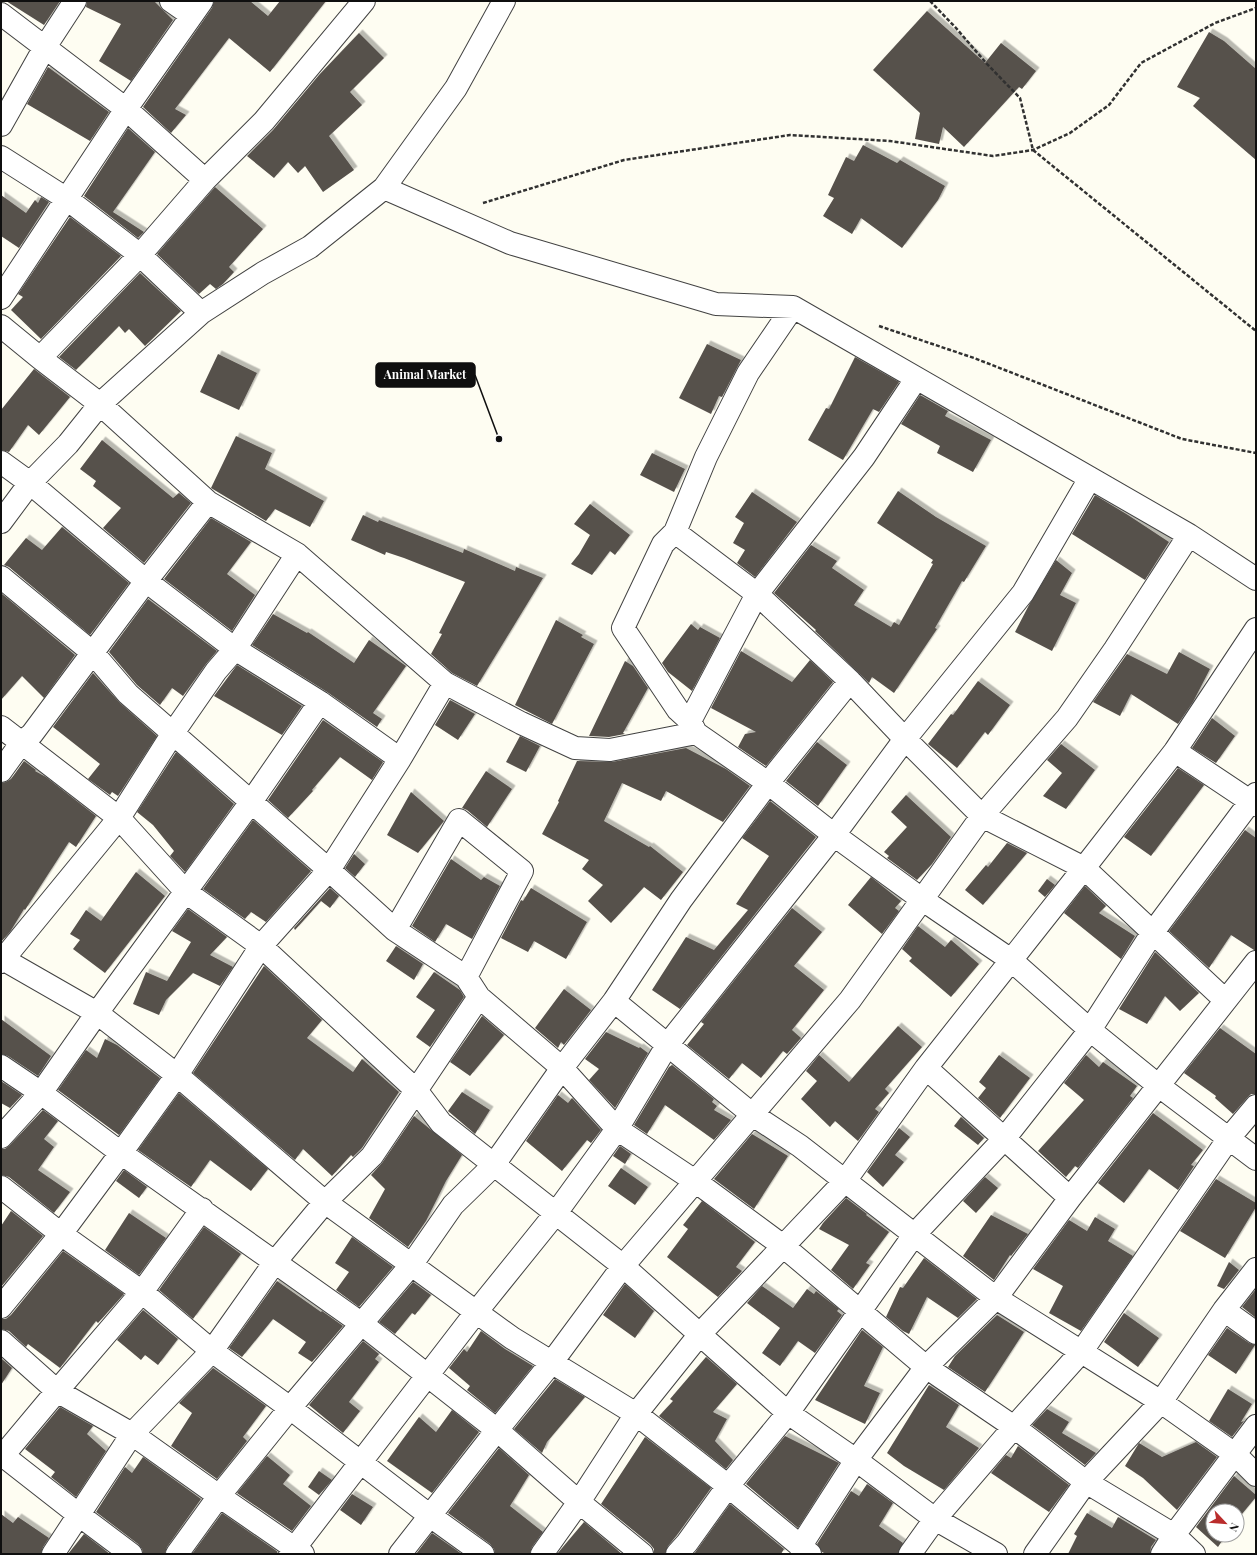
<svg xmlns="http://www.w3.org/2000/svg" width="1257" height="1555" font-family="'Playfair Display',serif">
<style>
.building{fill:#57514c;filter:url(#shadow)}
.lines{fill:none;stroke-linecap:round;stroke-linejoin:round}
.minor-casing{stroke:#424242;stroke-width:24}
.path{stroke:#313131;stroke-width:2.5;stroke-dasharray:4 2;stroke-linecap:butt}
.minor{stroke:#fff;stroke-width:22}
.leader{fill:none;stroke:#0f0f0f;stroke-width:1.5}
.callout-dot{fill:#0f0f0f;stroke:#fff;stroke-width:1.5}
.callout{fill:#0f0f0f;stroke:#0f0f0f;stroke-width:1.5}
.callout-label{font-size:12px;text-anchor:middle;font-weight:bold;fill:#fff}
</style>
<defs>
<filter id="shadow"><feDropShadow dx="3.5" dy="-3.5" stdDeviation="0" flood-color="#0004"/></filter>
</defs>
<rect width="100%" height="100%" fill="#fefdf2"/>
<path class="building" d="M6,1H60L44,25Z
M87,1H154L173,20L131,81L99,61L121,24L86,7Z
M214,1H250L268,16L280,1H326L270,72L229,38L175,109L186,115L171,133L143,107L212,8Z
M927,11L985,63L1001,43L1036,71L1022,89L1019,87L964,147L943,127L939,144L915,139L920,113L873,70Z
M1209,32L1224,41L1256,69V160L1193,106L1200,98L1177,87Z
M359,33L384,58L350,92L362,105L329,136L354,170L323,192L305,166L298,173L288,162L274,178L247,156L273,130L319,75Z
M48,67L109,112L90,141L27,104Z
M128,128L155,152L113,212L144,232L138,238L84,196Z
M863,145L897,163L900,160L945,186L938,200L902,248L861,218L852,234L823,216L834,198L828,195L846,157L854,161Z
M215,187L263,229L229,267L234,272L223,284L216,289L210,284L199,294L157,254Z
M1,195L26,213L35,200L38,203L41,197L49,202L19,248L1,236Z
M70,217L121,256L41,339L11,310L23,297L18,294Z
M140,273L181,311L145,346L129,329L125,333L119,326L76,370L59,357Z
M707,344L741,360L722,397L719,396L711,414L679,398Z
M218,354L257,373L239,410L200,392Z
M855,357L899,382L879,412L873,409L843,460L808,440L826,408L829,409Z
M34,369L70,397L39,435L28,425L9,452L1,450V410Z
M920,395L948,411L945,416L991,440L973,472L937,453L940,446L901,424Z
M236,436L272,453L265,469L324,501L310,527L275,509L266,521L211,488Z
M102,440L173,498L179,493L191,503L144,563L103,528L121,508L93,486L96,481L80,469Z
M652,453L685,469L674,492L640,475Z
M898,491L936,517L986,546L964,582L962,581L935,628L937,629L894,693L872,677L869,683L815,631L816,630L774,593L811,545L837,561L832,568L864,590L854,605L891,627L894,622L899,625L933,564L931,563L933,560L877,523Z
M752,492L797,522L755,577L737,563L745,550L733,543L744,523L735,517Z
M1095,495L1128,515L1169,542L1145,580L1072,534Z
M590,504L630,535L615,555L610,551L592,575L571,564L579,554L590,535L574,524Z
M363,515L378,522L379,520L463,553L464,549L515,571L516,567L543,578L477,686L452,673L431,654L442,634L439,633L465,582L404,558L386,552L385,555L351,540Z
M211,518L251,542L227,574L255,595L232,631L164,579Z
M62,527L129,583L90,635L9,567L4,565L26,538L42,550Z
M1056,560L1072,573L1060,595L1076,603L1052,651L1015,632L1029,605Z
M1,593L75,655L44,698L22,676L1,700Z
M148,599L217,651L206,664L183,696L172,688L160,705L137,685L109,652Z
M273,614L307,633L308,632L354,663L369,640L406,666L373,713L382,719L377,727L327,692L252,645Z
M556,620L583,635L581,637L594,644L552,724L515,705Z
M691,624L698,630L700,627L720,638L692,691L668,672L662,663Z
M741,651L792,682L810,660L833,682L766,766L738,747L745,734L756,732L711,708Z
M1179,652L1210,669L1193,702L1178,724L1131,694L1120,716L1093,702L1127,654L1167,674Z
M625,661L633,666L648,688L623,733L625,734L609,737L589,736Z
M237,665L302,706L282,735L214,696Z
M93,673L120,703L157,736L118,796L112,792L110,795L88,779L100,764L53,727Z
M978,681L1010,705L988,735L985,732L957,768L928,744L951,714L953,715Z
M450,700L475,714L458,740L435,725Z
M1212,718L1235,736L1216,763L1192,748Z
M323,720L383,762L372,780L340,757L312,790L313,791L288,818L268,800Z
M520,736L540,746L526,772L506,762Z
M817,742L847,765L818,806L786,781Z
M1061,744L1095,770L1066,809L1043,796L1062,773L1047,760Z
M686,748L726,769L750,786L723,822L666,791L661,801L622,783L604,821L649,847L650,846L683,872L661,900L644,887L611,923L588,901L603,885L582,869L589,860L542,834L559,802L558,801L577,761L612,762Z
M176,752L234,804L185,872L170,856L174,851L153,825L137,812Z
M24,761L36,770L35,771L46,777L96,816L76,847L69,842L25,910L24,909L10,932L1,942V783L6,782L11,779Z
M1178,768L1204,785L1151,856L1124,837Z
M486,771L512,789L487,827L467,810L462,808Z
M411,792L444,821L418,853L387,835Z
M906,795L951,837L932,864L917,880L887,858L889,856L884,852L907,827L891,812Z
M770,801L816,837L680,1009L652,990L686,937L714,950L748,910L736,904L769,856L742,838Z
M253,820L311,871L266,922L251,912L245,919L203,889Z
M1245,830L1256,838V950H1254L1231,935L1209,968L1169,931Z
M1007,843L1027,853L983,905L965,890L986,865L988,867Z
M354,854L365,864L355,877L345,868Z
M451,859L481,880L484,877L500,886L472,939L446,924L435,942L412,926Z
M136,872L165,896L105,973L73,949L80,940L70,934L86,910L101,921Z
M871,877L901,901L895,908L899,911L882,934L848,905Z
M1047,879L1055,885L1045,897L1038,891Z
M1085,886L1106,906L1099,913L1135,936L1121,959L1064,913Z
M330,888L339,896L330,908L321,901L295,930L294,928Z
M531,888L587,922L566,959L534,941L528,952L501,938L521,900L523,901Z
M792,908L822,932L794,966L824,990L792,1030L801,1038L787,1054L783,1051L761,1078L742,1063L729,1079L687,1045L704,1024L701,1022Z
M188,909L227,937L210,955L233,967L220,986L193,973L166,1000L159,1015L133,1004L146,972L167,981L191,942L172,931Z
M918,926L945,947L951,940L979,964L951,997L909,961L912,958L902,949Z
M396,946L423,964L414,980L386,961Z
M1155,952L1199,993L1180,1011L1165,996L1147,1024L1119,1009Z
M264,966L322,1020L307,1038L353,1072L362,1059L399,1092L362,1148L353,1157L351,1155L332,1176L303,1149L295,1160L193,1073Z
M434,972L460,990L464,997L430,1047L416,1037L435,1010L416,997Z
M564,989L591,1010L564,1045L561,1042L558,1048L535,1028Z
M482,1016L504,1035L470,1076L450,1062Z
M1,1019L51,1056L38,1076L8,1056L1,1054Z
M898,1026L922,1047L885,1089L889,1093L875,1109L879,1112L858,1141L835,1121L830,1127L801,1099L817,1081L806,1071L819,1055L849,1082Z
M1220,1028L1256,1054V1094H1251L1247,1098L1233,1114L1215,1098L1216,1096L1184,1073Z
M606,1032L639,1048L640,1047L648,1053L615,1108L589,1080L599,1069L585,1059Z
M105,1039L117,1045L160,1078L119,1135L58,1090L86,1050L97,1058Z
M999,1055L1030,1078L1000,1118L978,1098L986,1088L979,1082Z
M1086,1055L1099,1067L1103,1062L1137,1086L1130,1096L1133,1098L1078,1168L1075,1166L1066,1177L1038,1151L1084,1100L1064,1083Z
M672,1065L714,1099L712,1102L717,1106L714,1110L731,1120L714,1140L665,1105L647,1134L634,1125L669,1067Z
M1,1081L22,1095L10,1108L1,1103Z
M462,1092L490,1110L475,1134L448,1111Z
M179,1093L268,1169L251,1191L210,1160L191,1187L138,1150Z
M558,1095L568,1103L572,1098L601,1130L591,1143L587,1140L562,1171L526,1141Z
M43,1110L58,1121L44,1139L54,1147L38,1170L70,1192L54,1213L9,1177L1,1175V1149H5L10,1145Z
M1153,1113L1203,1150L1191,1165L1194,1166L1178,1190L1149,1169L1124,1203L1098,1183Z
M414,1116L462,1155L446,1181L426,1221L408,1247L369,1218L385,1189L371,1175L382,1163Z
M961,1117L984,1138L978,1145L954,1126Z
M899,1128L910,1137L895,1155L904,1162L883,1187L867,1172Z
M752,1134L788,1156L754,1209L714,1179Z
M620,1146L631,1154L625,1164L613,1156Z
M621,1168L648,1187L635,1205L608,1186Z
M124,1170L147,1187L139,1198L116,1181Z
M985,1177L998,1188L976,1213L963,1201Z
M1216,1179L1256,1203V1207L1225,1258L1180,1231Z
M846,1198L867,1214L866,1215L889,1232L866,1263L870,1265L853,1289L831,1270L849,1245L819,1229L823,1223Z
M702,1201L755,1242L736,1267L742,1271L718,1297L667,1257L688,1229L683,1225Z
M11,1211L43,1236L1,1287V1226Z
M129,1213L166,1238L139,1275L105,1250Z
M991,1215L1028,1234L1011,1256L1010,1255L994,1280L963,1256Z
M1095,1217L1115,1229L1108,1241L1133,1256L1081,1331L1049,1313L1063,1286L1033,1269L1069,1220L1087,1231Z
M204,1227L241,1254L193,1319L159,1290Z
M352,1237L393,1267L359,1307L336,1290L349,1272L335,1263Z
M63,1251L124,1294L98,1323L96,1321L60,1368L28,1344L26,1347L9,1331L1,1329V1319H6L11,1315Z
M924,1258L977,1299L958,1318L927,1297L909,1334L903,1331L886,1317L900,1287L903,1288Z
M1229,1262L1239,1270L1224,1289L1217,1286Z
M277,1281L321,1312L322,1311L343,1326L312,1362L298,1353L306,1342L273,1319L242,1357L229,1348Z
M413,1282L431,1295L415,1315L412,1313L395,1334L379,1322Z
M625,1284L654,1311L635,1338L603,1315Z
M762,1286L793,1308L807,1289L814,1294L816,1291L839,1309L837,1311L842,1315L815,1353L798,1341L780,1366L762,1353L780,1328L747,1303Z
M1256,1289V1318L1242,1307Z
M143,1310L178,1339L158,1365L145,1355L141,1360L117,1340Z
M1124,1313L1159,1338L1138,1367L1104,1342Z
M997,1315L1024,1332L985,1392L948,1367L955,1356Z
M1227,1328L1249,1343L1255,1345L1236,1374L1208,1355Z
M862,1330L883,1347L864,1386L880,1393L865,1424L815,1400Z
M481,1331L505,1349L533,1366L495,1413L467,1390L470,1386L449,1368L464,1349L467,1352Z
M363,1341L379,1354L375,1359L379,1362L349,1402L360,1411L343,1433L309,1405Z
M706,1357L737,1384L713,1412L727,1419L715,1441L733,1460L726,1469L659,1416L673,1401L670,1399Z
M1,1358L12,1368L1,1385Z
M213,1368L266,1406L243,1437L247,1441L217,1479L171,1446L192,1413L179,1403Z
M555,1379L585,1397L547,1442L542,1453L514,1429Z
M929,1385L959,1405L946,1427L979,1448L944,1490L904,1466L887,1453Z
M1228,1389L1252,1404L1241,1422L1244,1421L1232,1437L1209,1421Z
M60,1407L93,1426L87,1434L106,1451L76,1497L51,1477L55,1472L25,1449Z
M1047,1409L1069,1422L1062,1433L1096,1453L1085,1465L1032,1425Z
M452,1410L479,1432L432,1493L387,1461L419,1417L436,1432Z
M785,1436L839,1463L798,1528L746,1484Z
M645,1437L711,1488L677,1535L668,1546L665,1554H654V1549L650,1544L601,1504Z
M1196,1442L1217,1457L1177,1510L1143,1478L1125,1466L1139,1443L1162,1457Z
M1018,1446L1069,1485L1049,1512L991,1473L1006,1455L1011,1458Z
M499,1448L529,1475L510,1506L543,1532L532,1547L530,1554H495L494,1549L490,1544L448,1513Z
M267,1456L290,1475L283,1484L311,1506L292,1531L237,1493Z
M143,1457L201,1499L167,1547L165,1554H143L142,1549L138,1544L96,1512L125,1467L132,1473Z
M319,1471L332,1480L319,1495L308,1487Z
M1234,1476L1256,1495V1497L1237,1520V1511H1213V1535H1226L1218,1547L1196,1527Z
M867,1484L893,1503L879,1526L903,1543L898,1554H826L822,1552L817,1544L851,1491L859,1496Z
M352,1494L373,1507L361,1525L340,1510Z
M730,1504L784,1549L781,1554H694Z
M222,1513L278,1552L276,1554H192Z
M1087,1513L1112,1528L1118,1517L1156,1540L1151,1547L1150,1554H1068L1077,1536L1074,1534Z
M1,1514L13,1523L18,1517L49,1538L43,1547L41,1554H1Z
M584,1522L622,1554H557Z
M432,1533L462,1554H416Z
M84,1534L110,1554H68Z"/>
<g class="lines">
<g class="minor-casing">
<path id="minor" d="M171,1L191,15
M1,14L126,109L205,180
M1,125L45,47L75,1
M1,157L67,199L140,255L201,313
M384,188L510,243L716,304L793,307L1189,535L1256,579
M1,298L126,109L202,1
M793,307L748,373L706,457L675,532L663,544L623,628L678,710L690,721L696,733L768,783L834,835L923,900L1011,960L1090,1030L1159,1086L1256,1159
M1,326L40,358L100,404L208,502L297,554L445,683L521,723L575,748L610,750L696,733
M40,358L140,255L205,180L264,121L364,1
M1,462L30,483L146,581L235,649L320,702L400,759
M1,522L30,483L68,444L100,404L201,313L263,273L310,247L384,188L456,88L504,1
M675,532L757,594L850,681L905,739L982,816L1084,868L1225,1000
M1,577L93,653L128,694L329,870L395,930L466,977L479,997L562,1068L617,1129L695,1181L783,1246L926,1367L1014,1427L1086,1482L1174,1535L1194,1554
M690,721L757,594L864,457L916,379
M1,727L119,818L186,892L261,946L416,1090L441,1123L623,1266L788,1413L856,1460L935,1519L996,1554
M1175,751L1256,805
M1,771L22,742L32,734L146,581L208,502
M395,930L459,820L522,871L466,977
M1,958L97,1013L177,1075L325,1202L512,1338L636,1414L728,1486L810,1554
M1,962L119,818L173,733L216,671L235,649L297,554
M614,1001L753,1115L800,1146L996,1298L1161,1402L1236,1455L1256,1475
M1,1066L41,1093L121,1153L362,1324L497,1430L579,1502L642,1554
M926,1068L1070,1198
M1,1137L41,1093L97,1013L251,802L320,702
M1,1187L61,1234L142,1292L212,1351L290,1408L429,1515L483,1554
M1,1307L61,1234L121,1153L177,1075L261,946L329,870L400,759L445,683
M1224,1310L1256,1333
M1,1341L57,1391L132,1434L219,1496L303,1554
M1,1454L79,1515L131,1554
M1,1458L57,1391L142,1292L202,1209
M800,1547L856,1460L926,1367L996,1298L1070,1198L1256,962
M53,1554L132,1434L212,1351L275,1262L325,1202L372,1156L479,997
M177,1554L219,1496L290,1408L412,1264L453,1205L493,1166L562,1068L614,1001L681,900L768,783L850,681
M290,1554L477,1311L556,1213L617,1129L668,1044L834,835L905,739L1023,593L1090,478
M400,1554L497,1430L552,1362L623,1266L850,1000L982,816L1067,718L1115,649L1189,535
M542,1554L579,1502L636,1414L700,1334L845,1181L926,1068L1084,868L1175,751L1256,629
M677,1554L687,1543L728,1486L788,1413L914,1235L1004,1139L1090,1030L1153,932L1256,794
M910,1554L935,1519L1014,1427L1082,1351L1229,1138L1256,1106
M1035,1554L1086,1482L1161,1402L1224,1310L1256,1269
M1162,1554L1174,1535L1256,1426"/>
</g>
<path class="path" d="M930,1L956,28L987,64L1020,98L1033,150L1256,331
M483,203L624,160L790,135L890,141L993,156L1033,150L1070,133L1109,105L1141,63L1215,23L1256,8
M879,326L974,358L1182,439L1256,453"/>
<use href="#minor" class="minor"/>
</g>
<path class="leader" d="M499 439L475 375"/>
<circle class="callout-dot" cx="499" cy="439" r="4"/>
<rect class="callout" x="376" y="363" width="99" height="24" rx="4"/>
<g class="callout-label">
<text x="425" y="379">Animal Market</text>
</g>
<rect width="1257" height="1555" fill="none" stroke="#0f0f0f" stroke-width="4"/>
<g transform="translate(1225 1523) rotate(116)"><circle r="19" fill="#ffffff" stroke="#9f9f9f"/>
<path d="M0-3L7 15L0 10L-7 15Z" fill="#ba2d2c"/>
<text y="-6" font-size="11" font-weight="bold" text-anchor="middle" fill="#0f0f0f">N</text>
</g>
</svg>
